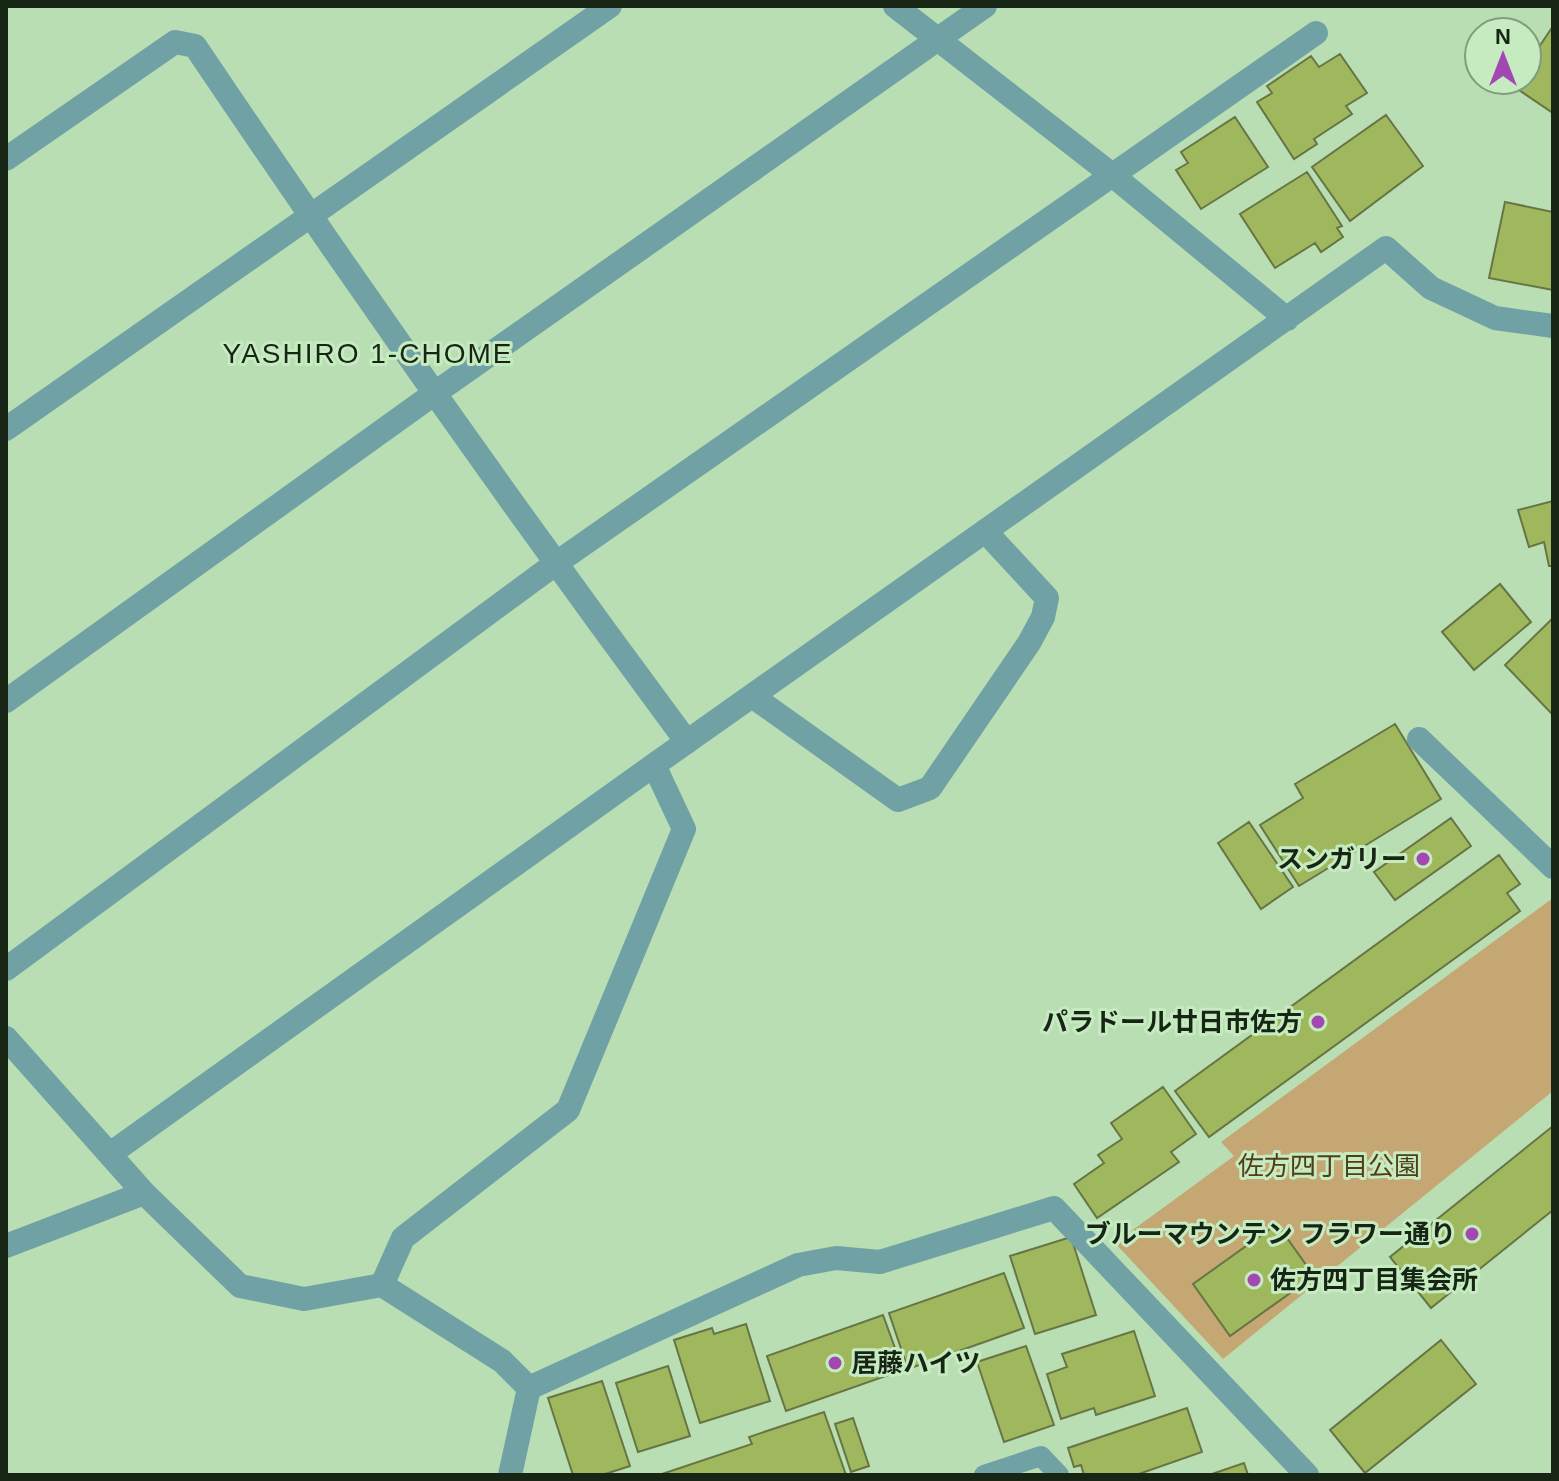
<svg xmlns="http://www.w3.org/2000/svg" width="1559" height="1481" font-family="Helvetica,'Noto Sans JP',sans-serif">
<style>
.green{fill:#c5a773}
.building{fill:#a0b85d;stroke:#677545;stroke-width:2}
.lines{fill:none;stroke-linecap:round;stroke-linejoin:round}
.lane{stroke:#70a2a5;stroke-width:20}
.street{stroke:#70a2a5;stroke-width:24}
.poi-dot{fill:#a348b3;stroke:#c6ebc0;stroke-width:3}
.labels{text-anchor:middle;stroke-width:6;stroke-linejoin:round;paint-order:stroke}
.poi-label{font-size:26px;font-weight:bold;fill:#172515;stroke:#c6ebc0;text-anchor:end}
.park-label{font-size:26px;fill:#513e18;stroke:#c6ebc0}
.neighbourhood-label{font-size:28px;letter-spacing:2px;fill:#172515;stroke:#c6ebc0}
</style>
<rect width="100%" height="100%" fill="#b9deb3"/>
<path class="green" d="M1553,898V1091L1223,1359L1115,1243L1234,1156L1221,1142Z"/>
<path class="building" d="M1553,26V113L1513,86L1517,80H1527V65Z
M1340,54L1367,93L1346,106L1352,114L1314,139L1317,144L1294,159L1257,102L1272,93L1267,86L1311,56L1319,67Z
M1386,115L1423,166L1350,221L1312,167Z
M1235,117L1268,167L1201,209L1176,170L1188,163L1181,152Z
M1307,172L1342,226L1337,228L1343,237L1321,252L1315,243L1275,268L1240,214Z
M1505,202L1553,212V290L1489,278Z
M1553,501V566H1549L1544,542L1529,547L1518,510Z
M1500,584L1531,622L1474,670L1442,632Z
M1552,619L1553,620V715L1505,665Z
M1395,724L1441,799L1299,886L1260,825L1303,798L1295,784Z
M1451,818L1471,846L1395,900L1374,872Z
M1249,822L1293,887L1261,909L1218,843Z
M1499,855L1520,884L1507,893L1520,911L1209,1137L1175,1091Z
M1163,1087L1196,1134L1171,1152L1179,1162L1097,1218L1074,1184L1104,1163L1098,1155L1122,1139L1111,1123Z
M1553,1126V1210L1431,1308L1390,1257Z
M1277,1224L1314,1276L1230,1336L1193,1284Z
M1071,1237L1096,1315L1035,1334L1010,1256Z
M1004,1273L1024,1328L908,1369L889,1313Z
M883,1315L903,1370L786,1411L767,1356Z
M746,1324L770,1401L700,1423L674,1340L712,1328L714,1334Z
M1134,1331L1155,1396L1096,1415L1094,1408L1061,1419L1047,1374L1067,1367L1062,1354Z
M1441,1340L1476,1384L1365,1473L1330,1430Z
M1026,1346L1054,1425L1004,1442L977,1362Z
M668,1366L690,1436L638,1452L616,1383Z
M602,1381L630,1466L602,1475H573L548,1398Z
M1187,1408L1202,1452L1136,1475H1084L1081,1465L1074,1467L1068,1448Z
M824,1412L846,1475H659L752,1444L749,1437Z
M853,1418L869,1466L851,1472L835,1424Z
M1244,1463L1248,1475H1209Z"/>
<g class="lines">
<path class="lane" d="M984,1475L1041,1456L1059,1475"/>
<path class="street" d="M895,6L1111,174L1287,319
M6,159L175,42L195,46C354,282 518,514 687,742
M6,429L610,6
M752,696L898,800L930,788L1029,643L1043,617L1047,598L985,531
M6,701L435,393L985,6
M1419,739L1553,867
M6,969L555,564L1316,33
M6,1038L144,1193L240,1286L304,1299L382,1285L502,1361L529,1388L510,1475
M110,1154L654,765L1386,248L1431,288L1495,318L1553,326
M6,1246L144,1193
M382,1285L403,1238L568,1110L684,829L654,765
M529,1388L798,1265L836,1258L880,1262L1054,1208L1307,1475"/>
</g>
<g class="poi-dot">
<circle cx="1423" cy="859" r="8"/>
<circle cx="1318" cy="1022" r="8"/>
<circle cx="1472" cy="1234" r="8"/>
<circle cx="1254" cy="1280" r="8"/>
<circle cx="835" cy="1363" r="8"/>
</g>
<g class="labels">
<g class="poi-label">
<text x="1407" y="868">スンガリー</text>
<text x="1302" y="1031">パラドール廿日市佐方</text>
<text x="1456" y="1243">ブルーマウンテン フラワー通り</text>
<text x="1270" y="1289" text-anchor="start">佐方四丁目集会所</text>
<text x="851" y="1372" text-anchor="start">居藤ハイツ</text>
</g>
<g class="park-label">
<text x="1329" y="1175">佐方四丁目公園</text>
</g>
<g class="neighbourhood-label">
<text x="368" y="363">YASHIRO 1-CHOME</text>
</g>
</g>
<rect width="1559" height="1481" fill="none" stroke="#172515" stroke-width="16"/>
<g transform="translate(1503 56)"><circle r="38" fill="#c6ebc0" stroke="#809c7c" stroke-width="2"/>
<path d="M0-6L14 30L0 20L-14 30Z" fill="#a348b3"/>
<text y="-12" font-size="22" font-weight="bold" text-anchor="middle" fill="#172515">N</text>
</g>
</svg>
